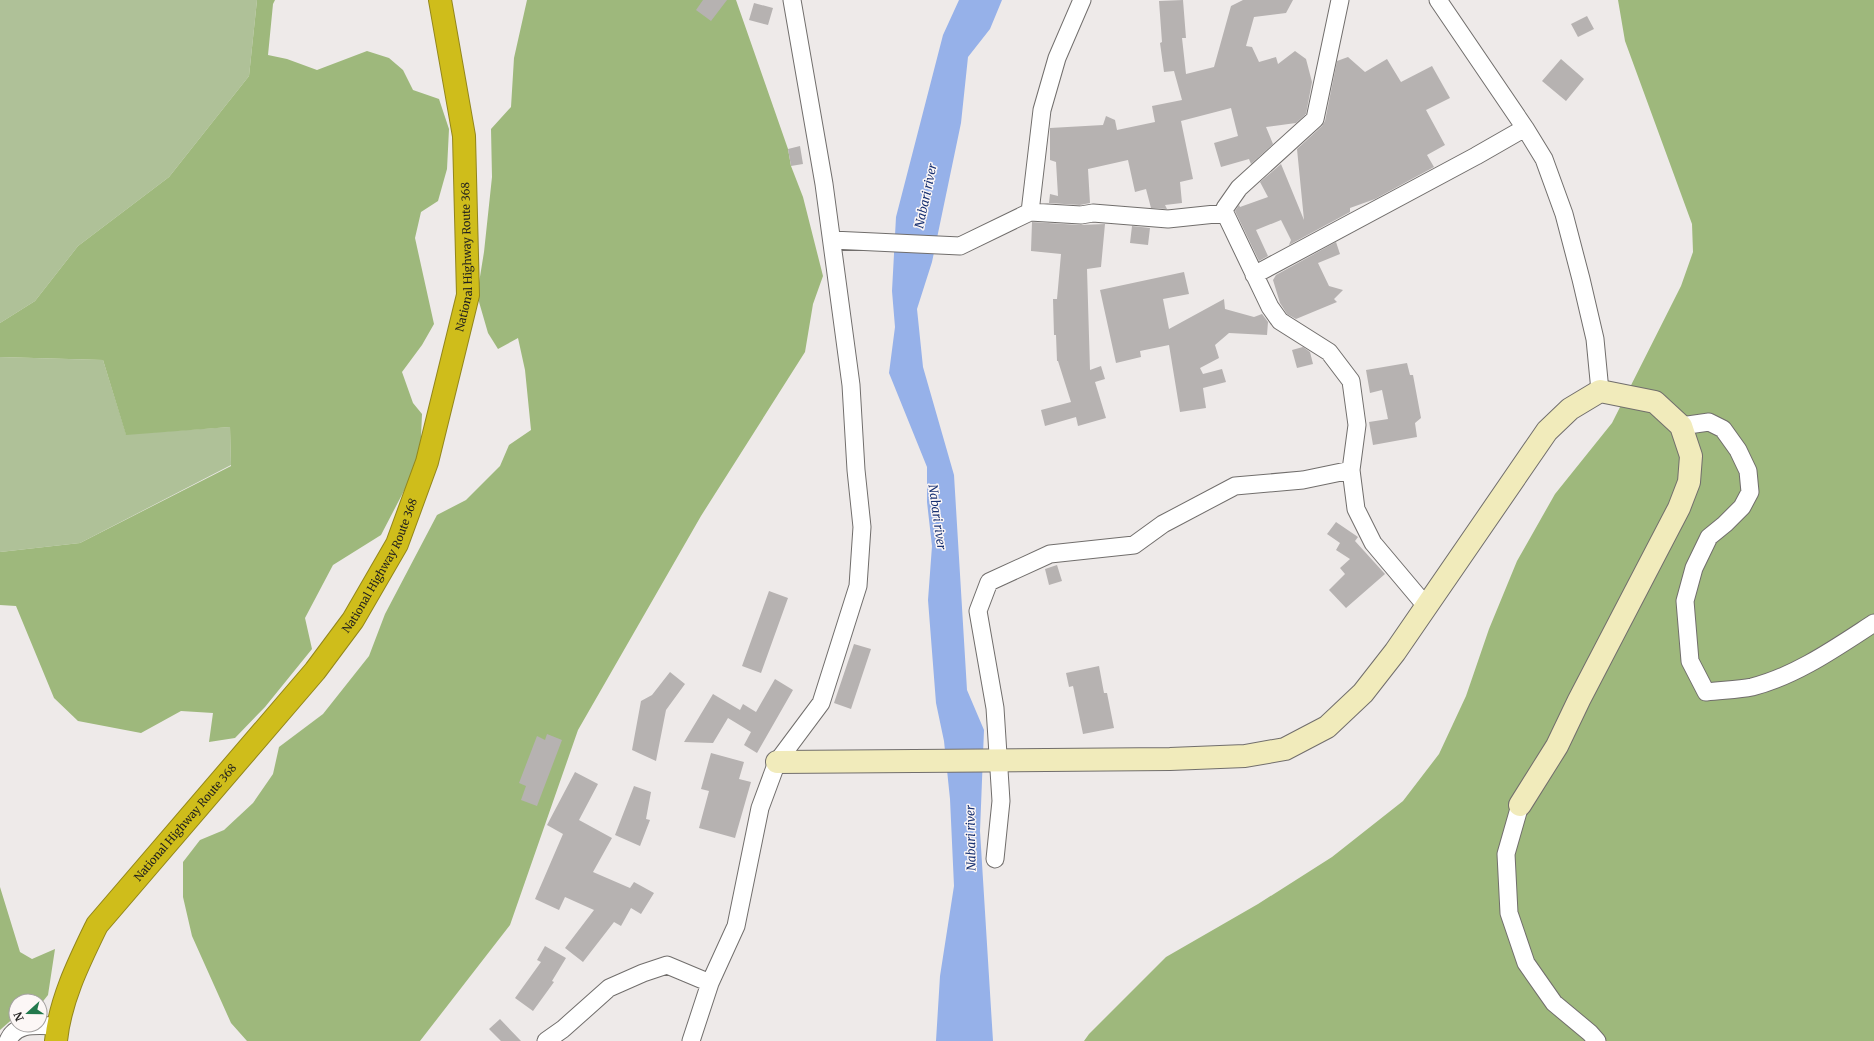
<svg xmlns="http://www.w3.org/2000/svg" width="1874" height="1041" font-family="Merriweather,serif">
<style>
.green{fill:#afc198}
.forest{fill:#9eb87c}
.water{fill:#96b1e9}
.building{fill:#b6b2b1}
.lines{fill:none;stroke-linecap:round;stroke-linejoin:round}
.street-casing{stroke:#716e6c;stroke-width:19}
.secondary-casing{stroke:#716e6c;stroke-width:24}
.highway-casing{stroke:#92861c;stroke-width:24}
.street{stroke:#fff;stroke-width:17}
.secondary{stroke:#f1ebbb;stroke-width:22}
.highway{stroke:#cfbd1b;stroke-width:22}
.labels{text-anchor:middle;stroke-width:3;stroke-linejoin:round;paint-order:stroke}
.street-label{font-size:11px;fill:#201f1e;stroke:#fcf7f6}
.water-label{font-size:12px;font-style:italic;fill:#183172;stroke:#fcf7f6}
</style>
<rect width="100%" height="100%" fill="#eeeae9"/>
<path class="green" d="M0,0H257L249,76L169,177L78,246L35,301L0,323Z
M0,357L103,360L126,434L230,427L231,465L80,543L0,552Z"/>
<path class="forest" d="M257,0H275L273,4L268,55L287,59L317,70L367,51L389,58L403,70L413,90L439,99L449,129L447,169L438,201L421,212L415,238L434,324L422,345L402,372L413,403L422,414L420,460L381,535L333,565L305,618L312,649L265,707L235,738L209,742L213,713L181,711L141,733L78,721L54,698L16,606L0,605V552L80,543L231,466L230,427L126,435L103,360L0,357V323L35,301L78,246L169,177L249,76Z
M527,0H736L788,149L791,166L803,197L823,276L813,304L805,352L701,516L578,730L510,925L420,1041H247L231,1023L192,936L183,897V862L200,840L224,830L253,803L273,774L279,747L323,714L369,656L385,614L437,515L466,500L500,466L509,445L531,430L525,370L518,338L498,349L488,333L477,295L484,252L492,177L491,129L511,107L514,58Z
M1618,0H1874V1041H1084L1089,1034L1166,957L1258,904L1332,857L1403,801L1439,754L1466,696L1489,629L1517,561L1555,494L1612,423L1681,286L1693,252L1692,224L1625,41Z
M0,887L20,952L32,959L55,949L48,995L40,1005V1001H16V1016L0,1030Z"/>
<path class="water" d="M959,0H1002L990,29L968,57L961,123L932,262L917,309L923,367L954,475L967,690L984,730L980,831L993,1041H936L940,976L954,886L950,799L944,741L936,703L928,600L932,546L927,502V467L889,373L895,327L892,291L896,217L943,35Z"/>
<path class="building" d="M703,0H727L711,21L696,10Z
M1183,0L1186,38H1182L1186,74L1214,67L1231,6L1243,0H1293L1286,13L1254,17L1246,46L1252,47L1259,62L1276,57L1278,64L1295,51L1306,59L1312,82L1306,114L1296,123L1266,127L1273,144L1251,164L1249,159L1221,167L1214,143L1238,136L1231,108L1181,121L1193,179L1180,182L1182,203L1165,205L1167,209L1151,208L1146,189L1135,192L1128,160L1088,169L1090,203L1080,205L1049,203L1050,194L1058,196L1056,162L1050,160V128L1103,125L1106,116L1115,120L1117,130L1155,122L1152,106L1182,100L1174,71L1164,72L1160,43L1162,42L1159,1Z
M754,3L773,8L768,25L749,20Z
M1587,16L1594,29L1578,37L1571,24Z
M1348,57L1365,72L1387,59L1401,82L1432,66L1450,98L1426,110L1445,145L1427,155L1434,167L1375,199L1350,208V212L1289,245L1291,240L1281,220L1256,230L1268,256L1259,261L1235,211L1239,205L1240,207L1268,197L1260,182L1281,164L1304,220L1297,149L1322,126L1325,121L1337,61Z
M1561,59L1584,79L1566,101L1542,81Z
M800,146L803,164L791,166L788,149Z
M1032,222L1080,225L1105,224L1101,267L1087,269L1090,370L1101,366L1105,379L1095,382L1106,418L1078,426L1076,417L1045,426L1041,410L1071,402L1058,361H1057L1056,335H1054L1053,299H1057L1061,254L1031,251Z
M1132,226L1150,228L1148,245L1130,243Z
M1336,242L1340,254L1318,263L1329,286L1343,290L1334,299L1337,302L1296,319L1287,314L1280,303L1273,280L1276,275Z
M1184,272L1189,294L1163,299L1169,329L1224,299L1225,309L1254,317L1262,314L1268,322L1267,335L1229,333L1215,345L1219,358L1200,368L1203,374L1222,369L1226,382L1203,388L1206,408L1180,412L1169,345L1140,351L1141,357L1116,363L1100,290Z
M1303,347L1310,352L1313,364L1297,368L1292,350Z
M1407,363L1410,375H1413L1421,418L1415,423L1417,437L1373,445L1369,422L1388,419L1382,390L1370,393L1366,370Z
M1336,522L1358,537L1355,541L1385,574L1346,608L1329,590L1345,574L1340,568L1350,559L1336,550L1340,543L1327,534Z
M1057,565L1062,581L1049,585L1045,569Z
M769,591L788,598L761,673L742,666Z
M854,644L871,649L851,709L834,703Z
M1099,666L1104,693H1107L1114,728L1083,734L1073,686L1069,687L1066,673Z
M670,672L685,684L666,710L656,761L632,750L641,701L652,695Z
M775,679L793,690L757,753L744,745L751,732L728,718L713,743L684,742L713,694L740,710L743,704L756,712Z
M547,734L562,740L537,806L521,800L526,786L519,783L537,736L545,740Z
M711,753L744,762L739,779L751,782L735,838L699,828L709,791L701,789Z
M575,772L598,784L579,820L612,838L593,872L630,888L634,882L654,893L641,914L631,908L621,926L614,922L583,962L565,948L594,910L565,897L559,910L535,899L563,834L547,825Z
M634,786L651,792L646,819L650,820L640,846L615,835Z
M545,946L566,958L552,981L554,982L533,1011L515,998L541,962L537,960Z
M500,1019L521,1041H501L489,1029Z"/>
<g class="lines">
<g class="street-casing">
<path id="street" d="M1340,0L1315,119L1239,188L1225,208V213L1270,307L1280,321L1329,352L1351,381L1357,425L1351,470L1356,509L1373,543L1426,606
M1438,0L1525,128L1544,159L1564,214L1581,279L1595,339L1600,391
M1030,212L1042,110L1057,58L1082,0
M832,240L960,246L1030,212L1081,215L1093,213L1168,219L1225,213
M1254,275L1476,156L1525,128
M1681,426L1709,422L1723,429L1738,450L1748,471L1750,492L1742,507L1725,524L1709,537L1694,568L1685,601L1690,661L1706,692C1721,690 1738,690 1752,687C1796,676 1837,647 1874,623
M1520,805L1506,854L1509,913L1526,963L1554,1003L1590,1033L1597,1041
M995,859L1001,801L995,708L978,611L989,582L1050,554L1134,545L1163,524L1235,486L1303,480L1351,470
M8,1041C16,1021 40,1026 57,1026
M546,1041L563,1029L609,988L643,973L667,965L710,983
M691,1041L710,983L736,926L760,808L777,762L821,703L858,586L862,527L856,470L851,385L824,184L792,0"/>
</g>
<g class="secondary-casing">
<path id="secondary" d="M777,762L1170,759L1245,756L1285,749L1327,727L1363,693L1395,652L1547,431L1570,409L1600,391L1655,402L1681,426L1691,456L1689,482L1679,508L1579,700L1557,746L1520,805"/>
</g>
<g class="highway-casing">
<g id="highway">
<path id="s1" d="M56,1041C60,1000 79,962 97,925L315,671L353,620L397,544L427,462L468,295L464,136L440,0"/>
</g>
</g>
<use href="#street" class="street"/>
<use href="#secondary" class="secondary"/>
<use href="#highway" class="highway"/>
</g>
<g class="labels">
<g class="street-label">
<text dy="4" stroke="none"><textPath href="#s1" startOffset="907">National Highway Route 368</textPath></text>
<text dy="4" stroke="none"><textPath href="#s1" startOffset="583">National Highway Route 368</textPath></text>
<text dy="4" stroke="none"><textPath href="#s1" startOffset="259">National Highway Route 368</textPath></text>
</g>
<g class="water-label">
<text transform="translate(926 196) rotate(-78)" y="4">Nabari river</text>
<text transform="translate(937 517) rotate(82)" y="4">Nabari river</text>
<text transform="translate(971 838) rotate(-91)" y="4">Nabari river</text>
</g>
</g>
<g transform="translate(28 1013) rotate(249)"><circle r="19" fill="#fcf7f6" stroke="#a4a1a0"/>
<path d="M0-3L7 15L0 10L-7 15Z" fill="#22794c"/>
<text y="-6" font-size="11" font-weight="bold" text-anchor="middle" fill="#201f1e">N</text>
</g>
</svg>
